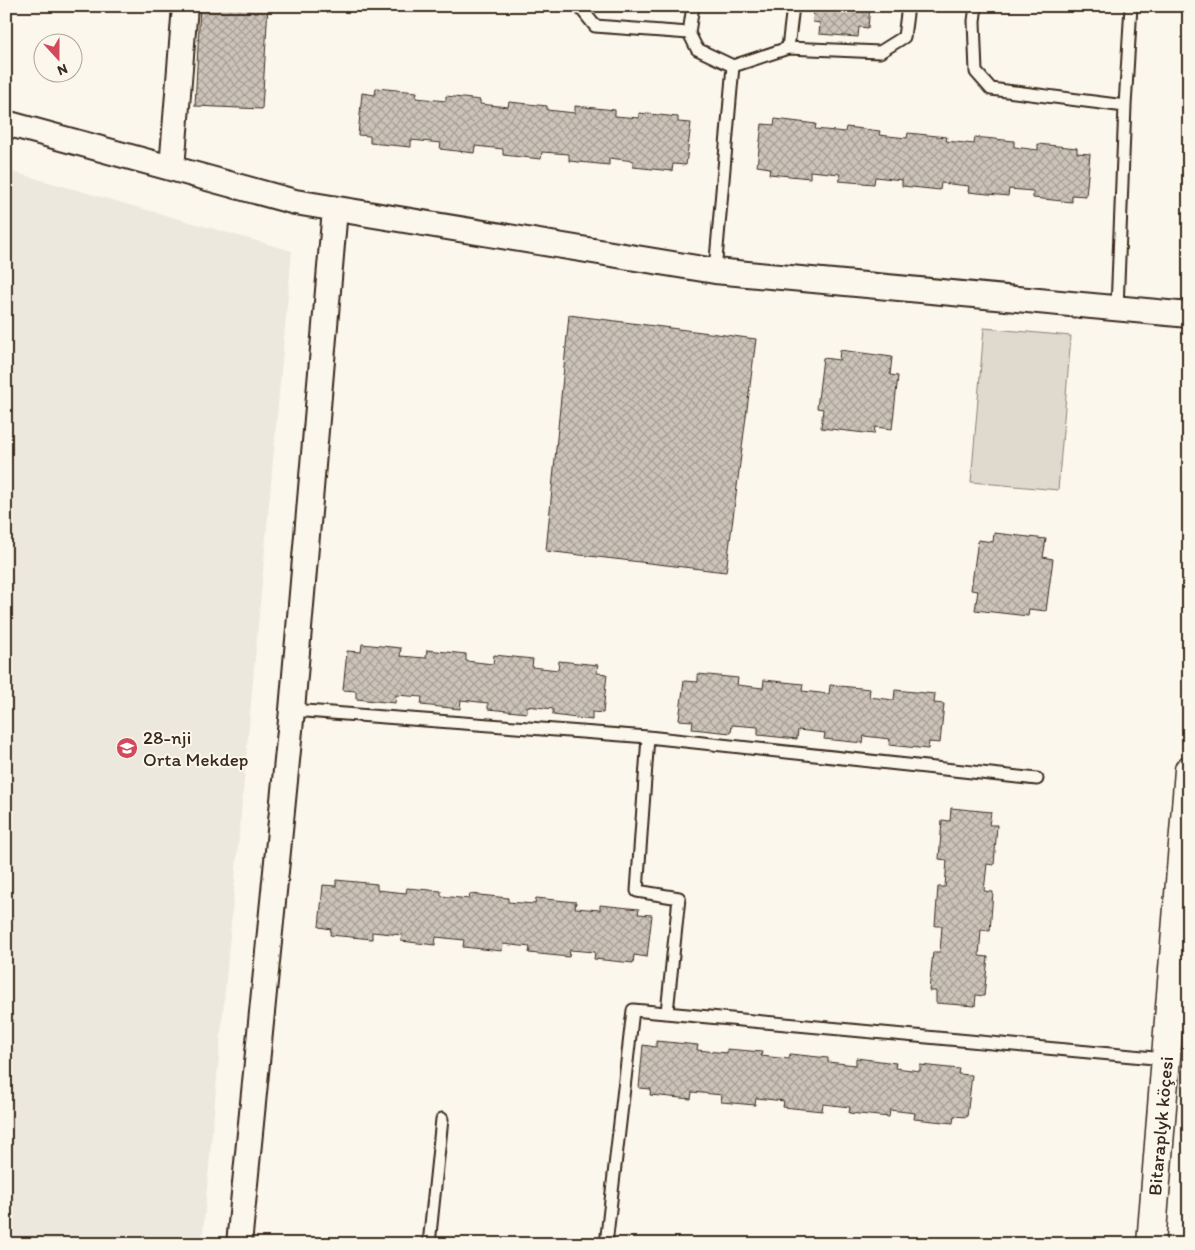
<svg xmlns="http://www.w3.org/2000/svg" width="1195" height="1250" font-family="Itim,sans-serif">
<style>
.built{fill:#ede8dd}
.garden{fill:#dfd9ce;stroke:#8d8276}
.building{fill:url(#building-cross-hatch);stroke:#3b2a1e}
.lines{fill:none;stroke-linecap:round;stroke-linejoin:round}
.lane-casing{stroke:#3b2a1e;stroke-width:15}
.street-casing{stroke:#3b2a1e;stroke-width:28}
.highway-casing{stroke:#3b2a1e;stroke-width:31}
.lane{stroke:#fbf7ec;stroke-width:11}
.street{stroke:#fbf7ec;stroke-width:24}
.highway{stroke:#fbf7ec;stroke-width:28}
.labels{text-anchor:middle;stroke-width:4;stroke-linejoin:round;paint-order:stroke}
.poi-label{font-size:19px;fill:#3b2a1e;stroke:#fbf7ec;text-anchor:start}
.street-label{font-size:19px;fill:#3b2a1e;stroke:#fbf7ec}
</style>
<defs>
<pattern id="building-cross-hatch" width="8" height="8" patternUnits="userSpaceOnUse" patternTransform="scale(1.25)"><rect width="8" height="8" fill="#ccc4b9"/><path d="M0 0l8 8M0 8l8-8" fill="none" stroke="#a79f96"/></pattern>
</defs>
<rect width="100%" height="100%" fill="#fbf7ec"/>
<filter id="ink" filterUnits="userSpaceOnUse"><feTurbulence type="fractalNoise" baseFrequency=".02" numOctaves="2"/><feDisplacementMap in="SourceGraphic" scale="10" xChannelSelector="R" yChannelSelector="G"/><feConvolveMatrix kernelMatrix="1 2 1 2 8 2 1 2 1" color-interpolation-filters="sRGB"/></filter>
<g filter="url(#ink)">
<path class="built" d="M6,170L292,251L202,1244H6Z"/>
<path class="garden" d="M984,328L1071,336L1058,490L971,482Z"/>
<path class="building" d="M200,6H268L262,109L195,106Z
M814,6H870L868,28L859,27L858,37L819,34L820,23L813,22Z
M376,88L417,92L416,98L446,101V96L480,100V104L508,107L509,102L547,106V110L575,113V106L615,110V116L639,118V113L678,117V122L691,123L686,165L673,164L672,171L633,167L634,161L609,158V165L569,161V154L542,152L541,159L503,155V149L475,146L474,153L440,149L441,143L411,140V147L370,143V136L358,135L362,93L375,95Z
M775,119L816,124L815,129L845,132L846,127L880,131L879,135L907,138L908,133L947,137L946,141L974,144L975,137L1014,141V147L1038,150V144L1077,148V153L1090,154L1086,196L1072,195V202L1033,198V191L1009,189L1008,196L968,192L969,186L941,183L940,190L902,186V180L875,177L874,184L839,181L840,174L810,171V178L769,174L770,168L757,166L762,124L774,125Z
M569,315L756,339L726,572L546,551Z
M840,350L892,357L890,375L898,376L892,429L875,427L874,434L821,428L823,409L817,408L823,358L839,360Z
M994,533L1046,539L1043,557L1053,559L1046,611L1029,609L1028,616L975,610L978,591L971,590L978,540L993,542Z
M362,644L401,648L400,656L426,658L427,650L466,654V661L493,664L494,655L533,659L532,667L558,670L559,661L598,665L597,673L607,674L603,713L592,712V720L553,715V709L527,706V713L488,709V703L461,700L460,709L421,705L422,697L396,695L395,703L356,699V691L343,690L347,651L361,652Z
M698,674L738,678L737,685L763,688L764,680L803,684L802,691L829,694L830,685L870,689L869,697L894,700L895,690L935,694L934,703L944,704L940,743L929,742L928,749L889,745L890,739L864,736L863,743L824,739L825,733L798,730L797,739L758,735V727L732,725L731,733L692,729L693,721L679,720L684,681L698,682Z
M951,808L991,812L989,825H997L994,865L987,864L984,891L993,892L990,931L981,930L979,956L988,957L984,996L976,995L975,1006L936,1003V991H929L933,952H940L942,926H935L938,887H945L947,860L939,859L942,820L950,821Z
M336,880L377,884V890L406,893L407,888L441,891V896L469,899L470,894L508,898V902L535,904L536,898L576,902L575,908L600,910V905L639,909L638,914L652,915L647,957L634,955L633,963L594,959L595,952L570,950L569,957L529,953L530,947L503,944L502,951L463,947L464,940L436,937L435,945L401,941L402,935L372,932V939L330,935L331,929L319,927L323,885L336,886Z
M656,1041L698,1045L697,1050L727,1053V1049L762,1052L761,1056L789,1059L790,1054L828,1058V1062L856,1065V1058L896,1063L895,1068L920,1071V1065L959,1069L958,1074L972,1075L967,1117L954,1116L953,1123L914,1119L915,1113L890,1110L889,1117L849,1113L850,1107L823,1104L822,1111L783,1107L784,1101L756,1098L755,1105L721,1102L722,1095L692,1092L691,1099L650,1095L651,1089L639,1088L643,1045L656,1047Z"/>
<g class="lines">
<g class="lane-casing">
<path id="lane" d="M579,6L595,26L689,33
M693,6L689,33L697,49L733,66
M976,6L974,21L976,72L991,89L1125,106
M788,48L880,52L904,37L908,6
M715,271L733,66L788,48L793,6
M1117,308L1125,106L1131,6
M292,710L648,737
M667,1012L679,898L637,891L648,737L1037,779
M429,1244L442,1119
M606,1244L633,1010L1165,1059"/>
</g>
<g class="street-casing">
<path id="street" d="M6,123L295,202L715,271L1189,315
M172,168L185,6
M239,1244L292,710L335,209"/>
</g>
<g class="highway-casing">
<path id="highway" d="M1151,1244L1189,770"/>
</g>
<use href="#lane" class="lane"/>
<use href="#street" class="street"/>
<use href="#highway" class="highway"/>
</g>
</g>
<defs>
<g id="school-disc" transform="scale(1.125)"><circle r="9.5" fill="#d1495b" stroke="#fbf7ec"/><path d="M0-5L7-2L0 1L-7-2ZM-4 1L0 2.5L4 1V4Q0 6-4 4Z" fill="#fff"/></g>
</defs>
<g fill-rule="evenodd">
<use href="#school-disc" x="127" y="748"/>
</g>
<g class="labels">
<g class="poi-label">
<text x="143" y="744">28-nji<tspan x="143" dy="22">Orta Mekdep</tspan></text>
</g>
<g class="street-label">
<text transform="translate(1160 1126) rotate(-85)" y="7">Bitaraplyk köçesi</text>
</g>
</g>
<rect width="1195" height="1250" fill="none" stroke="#fbf7ec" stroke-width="25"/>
<rect x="12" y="12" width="1170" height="1225" fill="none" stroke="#3b2a1e" stroke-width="2" filter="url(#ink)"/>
<g transform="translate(58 58) rotate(159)"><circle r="24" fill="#fbf7ec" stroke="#aea59a"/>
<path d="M0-4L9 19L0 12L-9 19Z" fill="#d1495b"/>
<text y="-8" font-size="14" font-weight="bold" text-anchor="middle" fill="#3b2a1e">N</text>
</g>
</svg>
